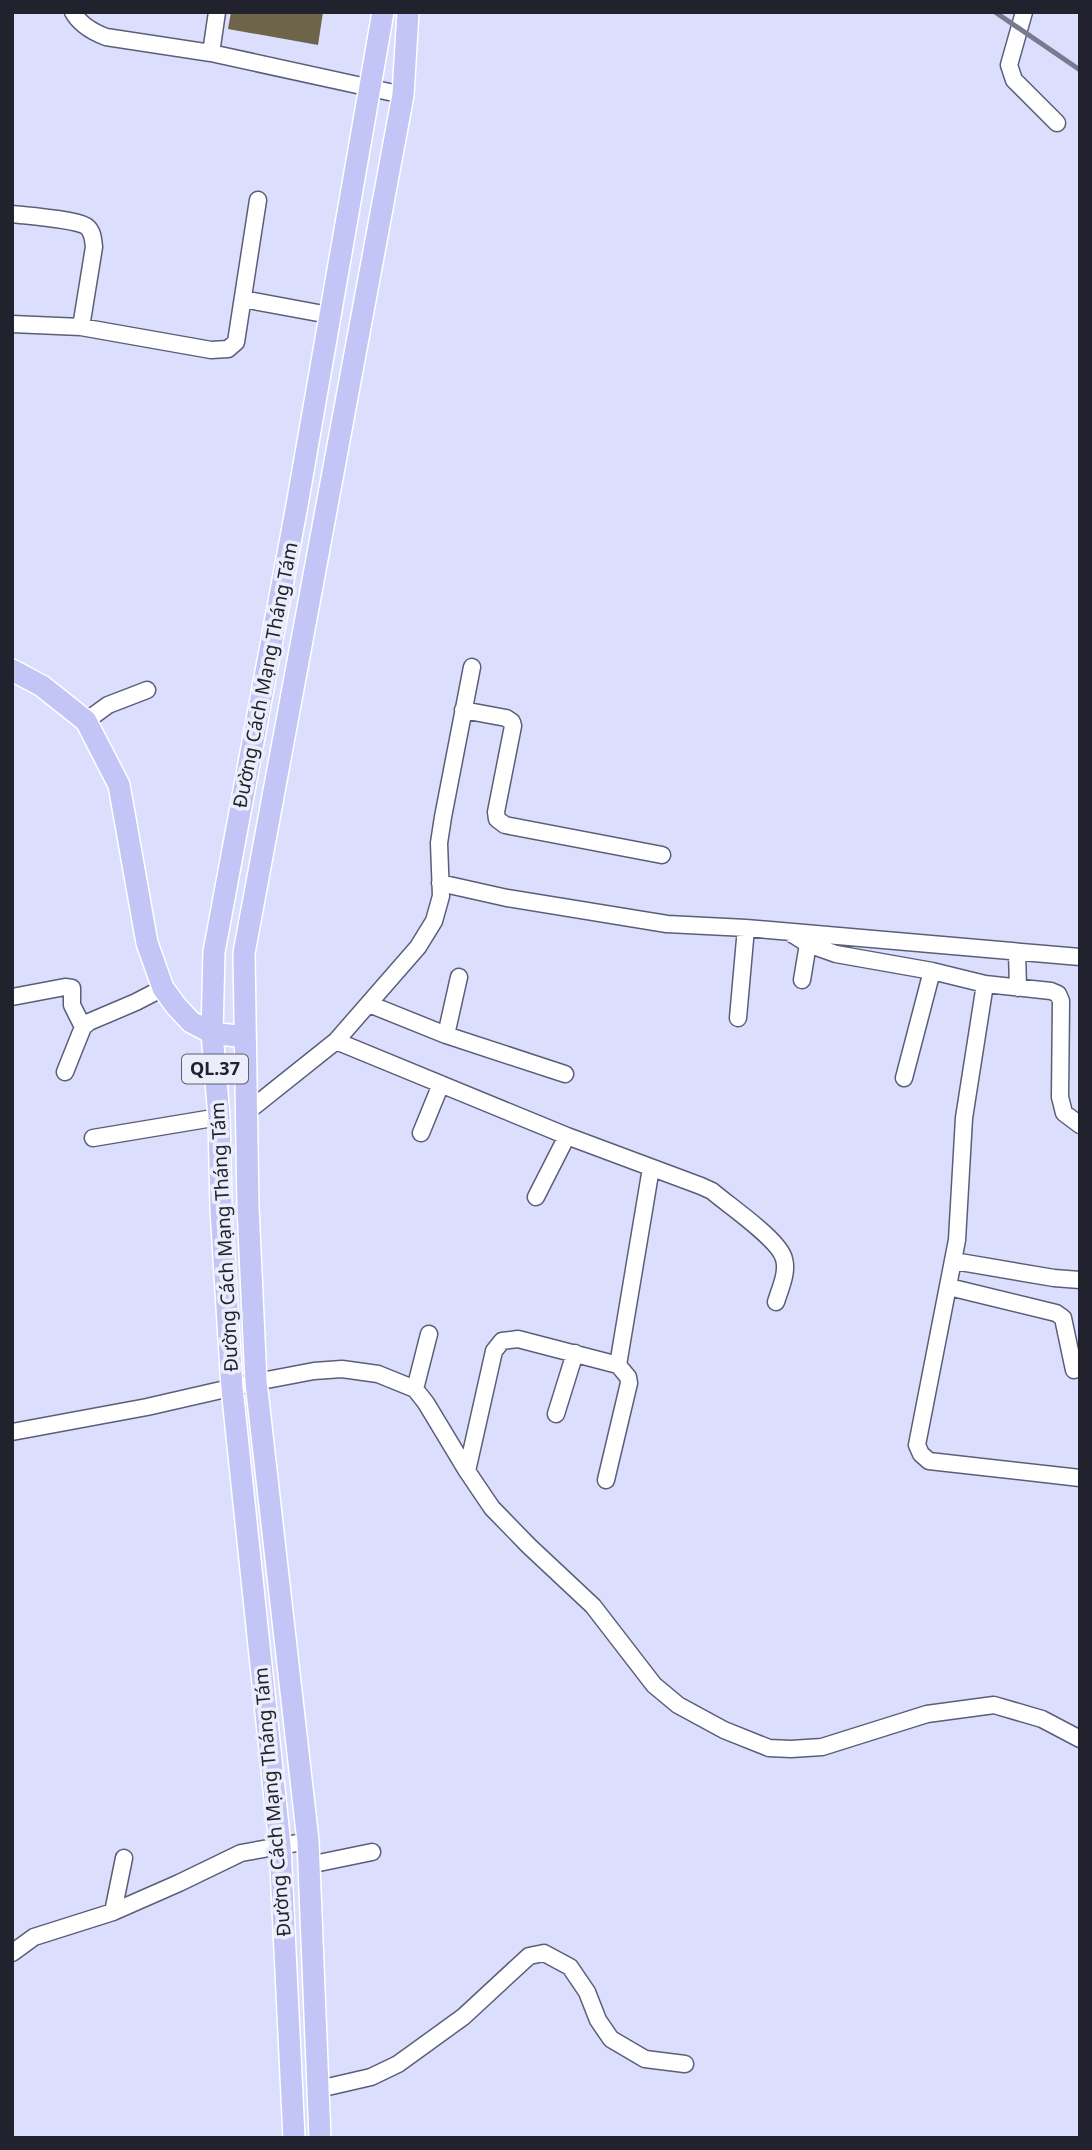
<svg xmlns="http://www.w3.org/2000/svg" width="1092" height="2150" font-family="'Noto Sans',sans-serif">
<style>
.building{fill:#6d6449}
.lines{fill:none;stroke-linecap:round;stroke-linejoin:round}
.minor-casing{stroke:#5b5e78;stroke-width:19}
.major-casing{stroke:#fff;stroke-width:24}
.minor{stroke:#fff;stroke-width:16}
.major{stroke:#c2c5f5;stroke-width:21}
.rail{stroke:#787b8f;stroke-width:5}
.labels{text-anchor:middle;stroke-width:7;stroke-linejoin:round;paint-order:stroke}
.shield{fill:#ecedfa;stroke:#5e5f6a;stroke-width:2}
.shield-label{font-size:18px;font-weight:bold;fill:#21222d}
.street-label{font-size:19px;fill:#21222d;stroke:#ecedfa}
</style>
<rect width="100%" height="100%" fill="#dbdffd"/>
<path class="building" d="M231,12H323L318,45L228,29Z"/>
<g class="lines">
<g class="minor-casing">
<path id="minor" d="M73,12C80,25 93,32 106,37L211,53L403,95
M1024,12L1009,65L1014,80L1057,123
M211,53L217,12
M12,214C29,216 73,219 86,226C93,231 93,239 94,247L81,327
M243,299L329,315
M12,324L81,327L211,350L228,349L236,342L258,200
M463,710L506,718L512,722L513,726L496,812L497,819L505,825L662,855
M86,721L108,705L147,690
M440,883L507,898L667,924L746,928L1080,957
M792,934L808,944L836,954L932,971L985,984L1051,991L1058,994L1061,1001L1060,1097L1064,1113L1080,1125
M1017,952L1018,988
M802,980L808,944
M985,984L964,1118L957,1240L917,1445L921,1454L929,1461L1080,1478
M12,997L65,987L72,988V1005L83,1027
M369,1004L446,1035L565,1074
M738,1018L746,928
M446,1035L459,977
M336,1041L567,1136L701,1186L712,1191C728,1205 780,1240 784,1259C788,1272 780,1289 776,1302
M65,1072L83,1027L89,1022L136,1002L163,988
M904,1078L932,971
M247,1112L336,1041L418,947L434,921L441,896L439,843L443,817L472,667
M421,1133L441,1084
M93,1138L219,1117
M536,1197L567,1136
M954,1261L1054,1278L1080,1280
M949,1287L1056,1313L1063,1318L1074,1370
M618,1365L651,1168
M415,1389L429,1334
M556,1414L575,1353
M12,1432L147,1407L256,1382L314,1371L342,1369L378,1374L415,1389L426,1403L467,1471L492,1508L529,1546L593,1606L654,1685L678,1705L724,1730L769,1748L791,1749L822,1747L927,1714L994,1705L1042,1719L1080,1739
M467,1471L494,1351L502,1341L518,1339L618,1365L628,1377L629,1383L606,1480
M309,1865L372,1852
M113,1912L124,1858
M12,1953L34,1937L113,1912L179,1883L241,1853L308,1841
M319,2089L371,2077L398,2064L463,2017L529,1956L544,1953L570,1967L587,1992L598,2020L611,2039L645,2059L685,2064"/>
</g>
<g class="major-casing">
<path id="major" d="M12,670L42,686L86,721L119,785L147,943L163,988L176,1006L191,1022L212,1033L245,1037
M294,2138L280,1846L232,1388L221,1209L219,1117L212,1033L214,952L297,505L383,12
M320,2138L308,1841L256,1382L248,1207L244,953L403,95L408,12"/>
</g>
<use href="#minor" class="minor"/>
<use href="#major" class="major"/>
<path class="rail" d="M995,12L1080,70"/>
</g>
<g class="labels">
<rect class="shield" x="182" y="1054.5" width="66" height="29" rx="5"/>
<g class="shield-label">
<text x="215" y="1075">QL.37</text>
</g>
<g class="street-label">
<text transform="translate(265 675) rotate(-79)" y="7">Đường Cách Mạng Tháng Tám</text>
<text transform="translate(224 1237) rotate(-93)" y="7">Đường Cách Mạng Tháng Tám</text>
<text transform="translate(272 1802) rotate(-95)" y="7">Đường Cách Mạng Tháng Tám</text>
</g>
</g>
<rect width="1092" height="2150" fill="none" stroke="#21222d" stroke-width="28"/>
</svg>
